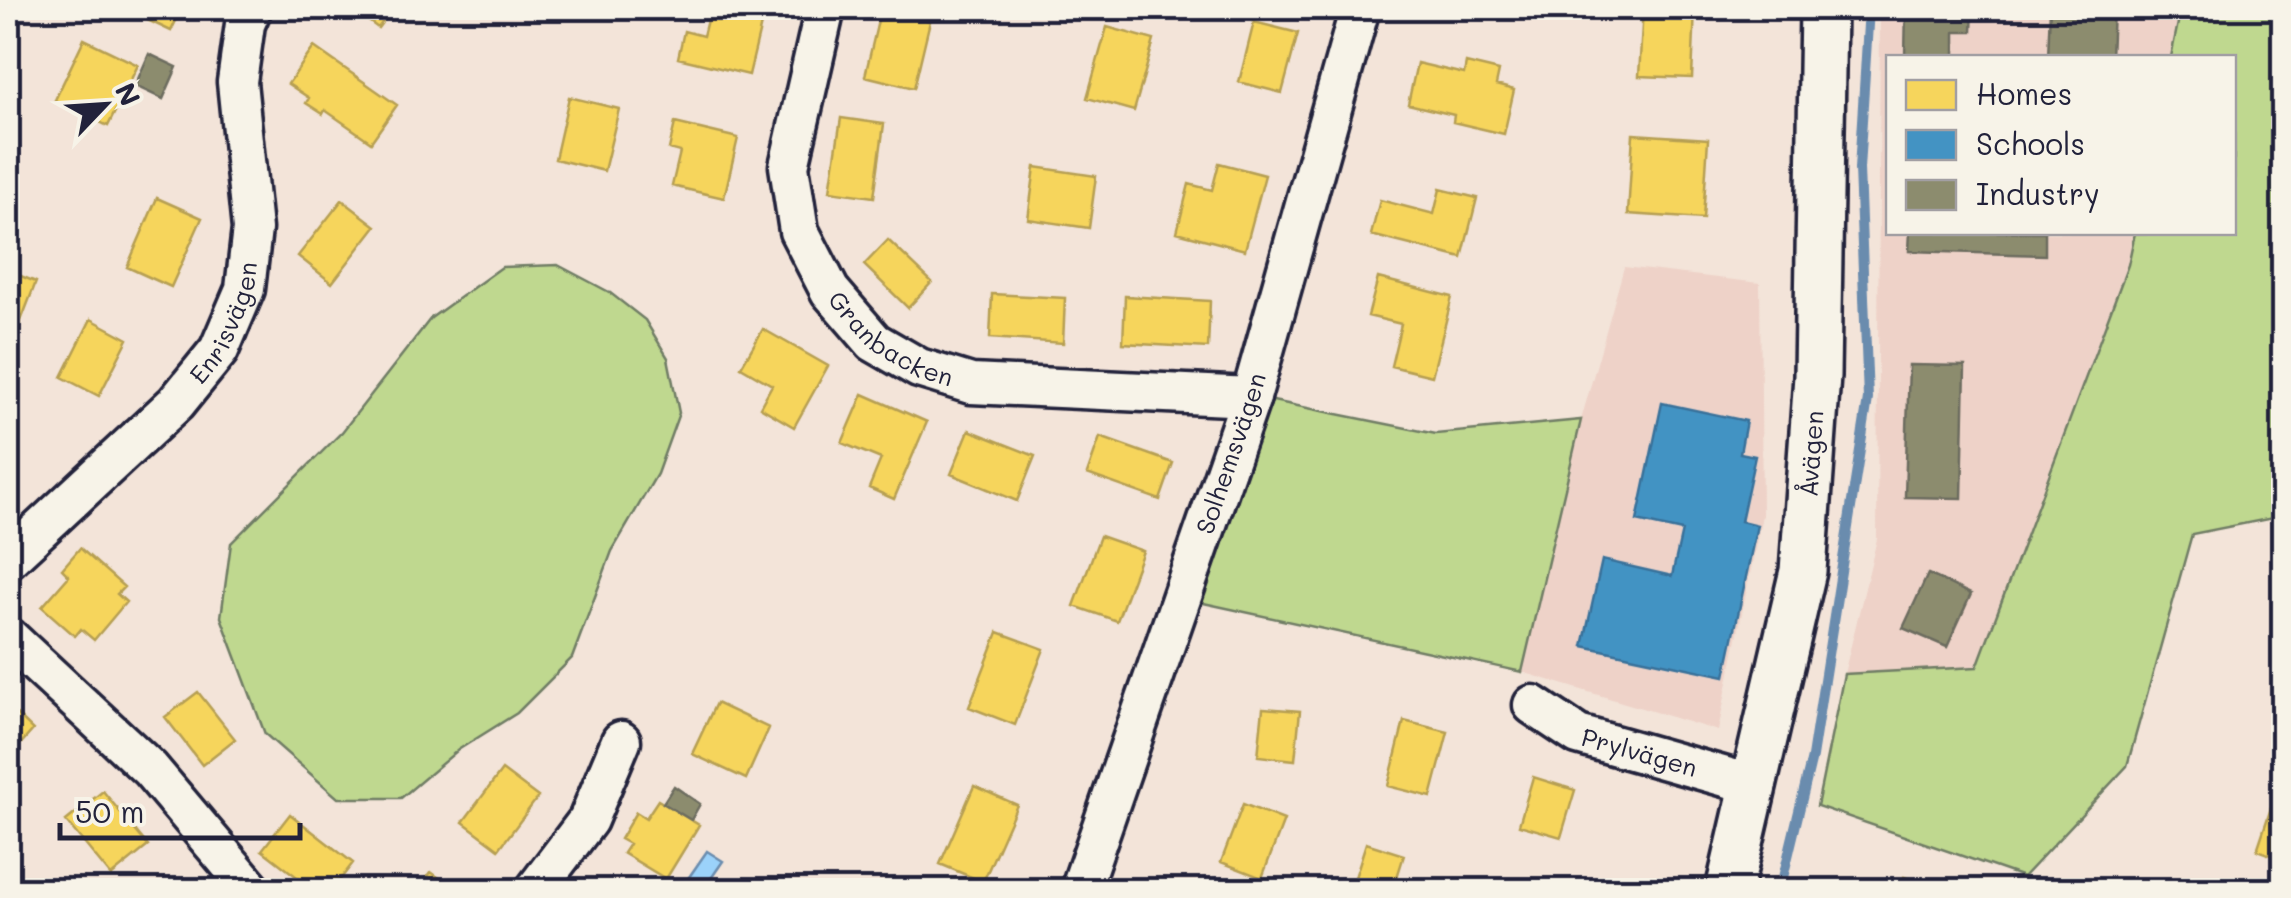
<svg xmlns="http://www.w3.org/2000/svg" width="2291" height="898" font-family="Mali,sans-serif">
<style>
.built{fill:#eed2c8}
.green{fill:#bfd88f;stroke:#707d65;stroke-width:2.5}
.water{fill:#9bd2fa;stroke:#6b8cae;stroke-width:2.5}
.homes{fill:#f6d55c;stroke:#b69f52;stroke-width:2.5}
.schools{fill:#4393c3;stroke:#39719a;stroke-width:2.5}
.industry{fill:#8c8c6e;stroke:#6c6c5f;stroke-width:2.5}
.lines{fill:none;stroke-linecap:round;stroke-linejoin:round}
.stream{stroke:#6b8cae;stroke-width:10}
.minor-casing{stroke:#22223b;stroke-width:45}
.tertiary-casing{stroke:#22223b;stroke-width:52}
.minor{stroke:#f7f3e8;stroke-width:38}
.tertiary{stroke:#f7f3e8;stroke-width:45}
.labels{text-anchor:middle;stroke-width:10;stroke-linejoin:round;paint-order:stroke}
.street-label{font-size:25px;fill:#22223b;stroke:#f7f3e8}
</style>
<rect width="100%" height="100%" fill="#f3e4d9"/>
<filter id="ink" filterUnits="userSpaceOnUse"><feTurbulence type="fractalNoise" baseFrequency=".01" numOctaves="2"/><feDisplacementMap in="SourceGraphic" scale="20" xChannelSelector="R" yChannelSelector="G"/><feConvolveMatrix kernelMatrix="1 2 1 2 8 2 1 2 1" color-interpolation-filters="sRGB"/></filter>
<g filter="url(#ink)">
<path class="built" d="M1880,8H2181L2171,57L1888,58V232L2135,233L2128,265L1977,667L1844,674L1877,539Z
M1624,267L1760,283L1762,515L1718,731L1522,672L1581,420Z"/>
<path class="green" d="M2181,8H2283V516L2192,534L2127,766L2023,877L1817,806L1844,674L1977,667L2128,265L2135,233L2234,232V58L2171,57Z
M558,265L609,292L645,320L668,358L679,413L657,474L612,551L572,658L517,713L458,750L401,798H338L265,734L221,617L231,543L342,432L431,318L502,267Z
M1263,399L1436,434L1581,420L1522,672L1199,602Z"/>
<path class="water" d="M707,851L723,861L703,890L687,880Z"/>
<path class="homes" d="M122,8H182L171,31Z
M351,8H393L378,28Z
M710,8H765L749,75L678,58L684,31L703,36Z
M881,8L930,21L914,88L865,76Z
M1643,8H1695L1692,78L1639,76Z
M1254,22L1298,33L1282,93L1239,82Z
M1107,27L1154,40L1134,111L1087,98Z
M84,39L138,65L108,126L55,100Z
M314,47L397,105L371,142L325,110L323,114L306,103L309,98L288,84Z
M1417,63L1464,74L1466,63L1499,71L1496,85L1514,90L1504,134L1453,122L1454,115L1408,104Z
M569,97L619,109L604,171L555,159Z
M841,118L884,124L874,197L830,191Z
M675,123L738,138L724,198L672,186L680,152L669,149Z
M1633,134L1708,139L1703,219L1628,214Z
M1219,163L1265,175L1245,250L1177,232L1189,184L1212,190Z
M1035,167L1096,176L1089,228L1028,219Z
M1440,189L1477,198L1462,258L1371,235L1380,200L1434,214Z
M157,198L202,218L171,287L127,267Z
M342,200L376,226L332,283L298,256Z
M888,240L932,282L908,308L864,265Z
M8,271L36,282L9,352L8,351Z
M1378,278L1452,297L1432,376L1391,366L1401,324L1368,316Z
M992,294L1065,298L1063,343L990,338Z
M1125,296L1210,301L1208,348L1123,343Z
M91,319L128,339L99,396L62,377Z
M763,329L828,366L794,427L760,407L772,385L741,367Z
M863,394L927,422L894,499L869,488L881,459L842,443Z
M969,430L1035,456L1017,501L951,474Z
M1100,437L1173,463L1160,500L1087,474Z
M1100,536L1143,551L1117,621L1074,606Z
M80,548L124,587L117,594L126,602L94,640L81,629L75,636L42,607L69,576L62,569Z
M998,632L1044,649L1015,725L969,707Z
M198,692L235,739L202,765L165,717Z
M716,703L769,728L746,779L692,754Z
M8,706L33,730L9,757L8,756Z
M1263,708L1300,711L1295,760L1258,756Z
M1404,721L1448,732L1431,797L1388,786Z
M502,770L538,797L499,849L463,822Z
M1533,777L1575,790L1561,837L1519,825Z
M974,786L1017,805L983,882L940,864Z
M103,791L148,846L111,876L66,821Z
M2276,793L2284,795V860L2257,850Z
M658,800L699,825L666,879L623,853L629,844L620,839L636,812L646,818Z
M1243,804L1284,820L1262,878L1221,862Z
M290,814L353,863L332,890H314L262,850Z
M1366,843L1404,855L1393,890H1351Z
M431,872L456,890H418Z
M1904,877L1940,890H1900Z"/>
<path class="schools" d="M1662,403L1746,421L1740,453L1755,456L1741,521L1757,525L1725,676L1583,646L1602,560L1672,576L1682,531L1637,521Z"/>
<path class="industry" d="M1906,8H1973L1972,32H1955V58H1905Z
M2050,8H2113L2111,58H2048Z
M149,54L177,67L163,99L135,86Z
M1910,232H2045V255L1909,251Z
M1909,365L1965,366L1962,498L1905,497Z
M1928,574L1971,594L1947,647L1903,628Z
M674,786L700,804L691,820L663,803Z"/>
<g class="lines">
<path class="stream" d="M1780,890L1812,757L1868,399L1859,169L1869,8"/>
<g class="minor-casing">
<g id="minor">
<path id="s1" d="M825,8L789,166L799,231L830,291L874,342L919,368L971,384L1251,397"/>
<path id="s2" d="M8,559L176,403L219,350L245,289L252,229L237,82L245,24L252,8"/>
<path d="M8,637L150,769L252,890"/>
<path id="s3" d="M1533,705L1578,735L1754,785"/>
<path d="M535,890L588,820L621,741"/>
<path id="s4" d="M1080,890L1251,397L1360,8"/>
</g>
</g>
<g class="tertiary-casing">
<g id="tertiary">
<path id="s5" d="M1729,890L1803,571L1817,376L1823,8"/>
</g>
</g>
<use href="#minor" class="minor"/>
<use href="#tertiary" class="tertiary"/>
</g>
</g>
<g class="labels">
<g class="street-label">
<text dy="9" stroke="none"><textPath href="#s2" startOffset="325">Enrisvägen</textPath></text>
<text dy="9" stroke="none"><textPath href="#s1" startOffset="375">Granbacken</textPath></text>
<text dy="9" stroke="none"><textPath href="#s4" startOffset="462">Solhemsvägen</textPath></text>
<text dy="9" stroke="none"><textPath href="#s5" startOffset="445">Åvägen</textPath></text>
<text dy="9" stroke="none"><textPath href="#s3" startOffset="118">Prylvägen</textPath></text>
</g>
</g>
<rect width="2291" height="898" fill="none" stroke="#f7f3e8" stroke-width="40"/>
<rect x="20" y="20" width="2251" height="858" fill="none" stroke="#22223b" stroke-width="4" filter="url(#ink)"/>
<rect x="1886" y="55" width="350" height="180" fill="#f7f3e8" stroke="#a29fa3" stroke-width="2.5"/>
<rect x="1906" y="80" width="50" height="30" fill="#f6d55c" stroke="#a29fa3" stroke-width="2.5"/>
<text x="1976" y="105" font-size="30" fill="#22223b">Homes</text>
<rect x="1906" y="130" width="50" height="30" fill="#4393c3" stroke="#a29fa3" stroke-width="2.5"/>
<text x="1976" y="155" font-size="30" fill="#22223b">Schools</text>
<rect x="1906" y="180" width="50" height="30" fill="#8c8c6e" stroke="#a29fa3" stroke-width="2.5"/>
<text x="1976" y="205" font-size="30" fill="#22223b">Industry</text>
<g transform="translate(105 105) rotate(65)" stroke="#f7f3e8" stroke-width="8" paint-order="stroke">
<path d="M0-8L18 38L0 25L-18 38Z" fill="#22223b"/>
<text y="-15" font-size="28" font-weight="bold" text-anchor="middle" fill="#22223b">N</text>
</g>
<path d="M60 823v15h240v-15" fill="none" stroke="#22223b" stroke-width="5"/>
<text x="75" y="823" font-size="30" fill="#22223b" stroke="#f7f3e8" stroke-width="8" paint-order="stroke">50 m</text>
</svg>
